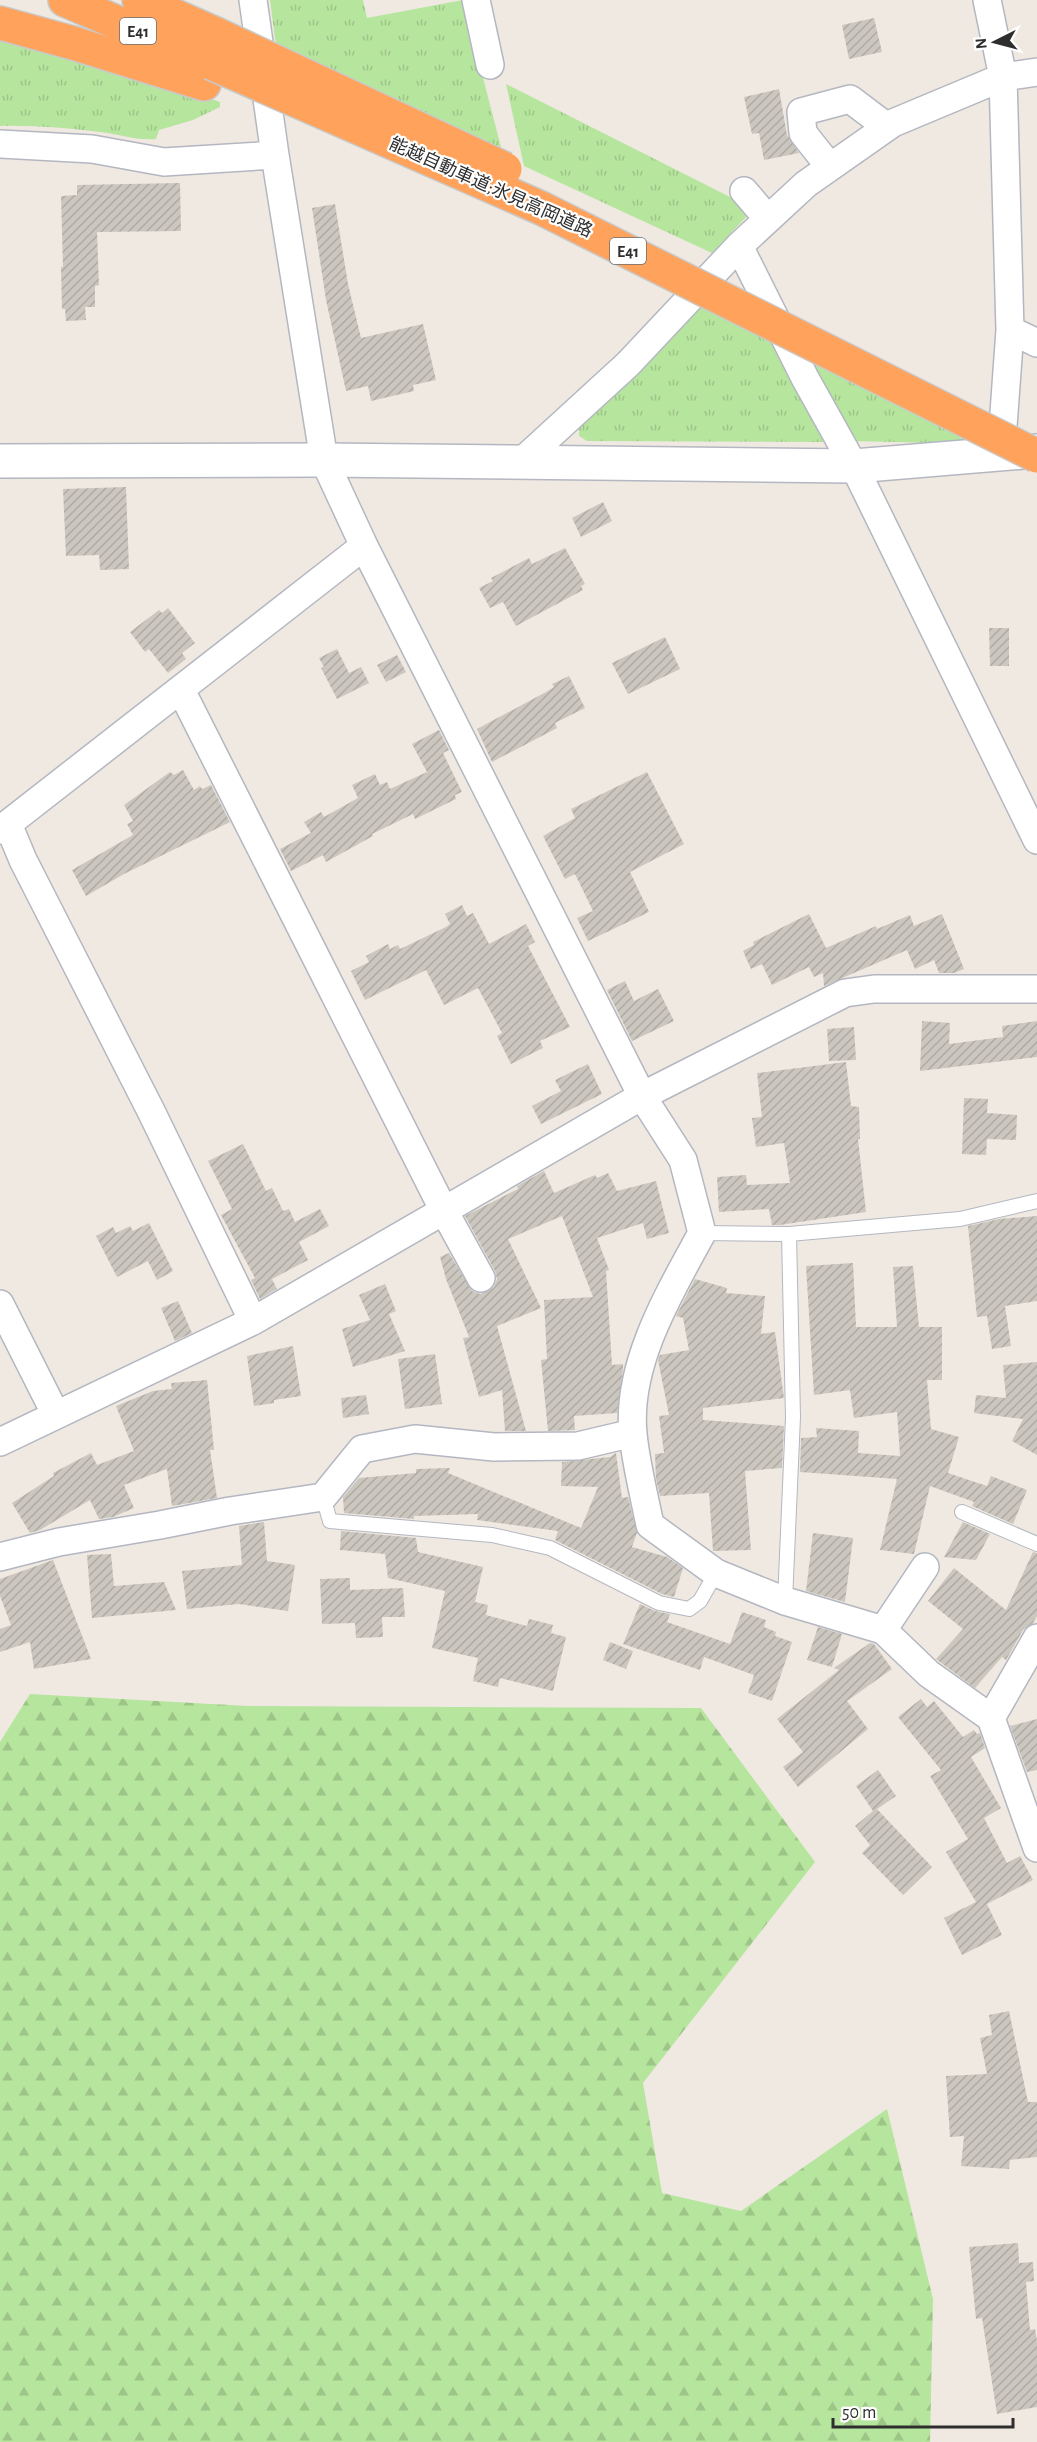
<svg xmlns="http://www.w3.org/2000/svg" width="1037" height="2442" font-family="'Alegreya Sans','Noto Sans JP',sans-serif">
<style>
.grass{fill:url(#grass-tufts)}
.forest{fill:url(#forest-firs)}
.building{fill:url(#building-hatch)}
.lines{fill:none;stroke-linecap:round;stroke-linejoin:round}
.service-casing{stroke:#b4b7c1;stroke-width:16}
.minor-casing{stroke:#b4b7c1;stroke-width:30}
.tertiary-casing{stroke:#b4b7c1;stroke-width:36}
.motorway-casing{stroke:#c9c9c9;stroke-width:36}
.service{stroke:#fff;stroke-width:14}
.minor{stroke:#fff;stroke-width:27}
.tertiary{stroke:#fff;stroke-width:33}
.motorway{stroke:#ffa35c;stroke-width:33}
.motorway-bridge-casing{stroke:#c9c9c9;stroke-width:36;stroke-linecap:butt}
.motorway-bridge{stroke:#ffa35c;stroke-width:33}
.labels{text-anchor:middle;stroke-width:4.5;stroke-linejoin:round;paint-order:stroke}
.shield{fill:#fff;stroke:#6d6d6d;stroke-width:1.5}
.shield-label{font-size:16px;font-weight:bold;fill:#2e2e2e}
.street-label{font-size:18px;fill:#2e2e2e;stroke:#fff}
</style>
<defs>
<pattern id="grass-tufts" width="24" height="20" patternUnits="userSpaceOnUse" patternTransform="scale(1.5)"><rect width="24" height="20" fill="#b6e59e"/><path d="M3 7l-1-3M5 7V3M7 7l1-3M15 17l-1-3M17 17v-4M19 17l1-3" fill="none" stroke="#9dc588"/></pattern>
<pattern id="forest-firs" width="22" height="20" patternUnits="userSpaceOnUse" patternTransform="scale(1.5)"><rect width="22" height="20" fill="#b6e59e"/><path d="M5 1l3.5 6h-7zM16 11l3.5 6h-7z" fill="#9dc588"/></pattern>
<pattern id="building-hatch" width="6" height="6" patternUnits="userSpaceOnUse" patternTransform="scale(1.5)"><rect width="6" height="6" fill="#cbc7bf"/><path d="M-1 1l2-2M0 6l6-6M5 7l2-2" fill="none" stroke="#afaba4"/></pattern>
</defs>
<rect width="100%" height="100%" fill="#efe9e1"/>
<path class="grass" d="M270,0H363L367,18L463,0L503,155L276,46Z
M0,32L139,72L220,102V107L193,120L159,130L156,139C137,141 119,134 100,132C67,128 33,125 0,126Z
M506,84L736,200L748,215L712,253L524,166Z
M700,301L778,339L827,435L822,442L587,441L579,436V427L585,413Z
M801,350L976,440L937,443L850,441Z"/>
<path class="forest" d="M30,1694L248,1706L701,1708L815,1862L643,2083L662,2193L741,2211L887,2109L933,2299L930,2442H0V1742Z"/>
<path class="building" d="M874,18L882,52L849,59L842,25Z
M779,89L787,135L799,153L764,160L759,133L752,134L744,97Z
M180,183L181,231L97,232L99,285L95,286V307H85L86,320L66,321L65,309H62L61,267H63L61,196L77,195V185Z
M335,204L348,284L361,338L423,324L436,380L413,385L414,391L371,401L368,386L346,391L326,300L312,208Z
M126,487L129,569L100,570L99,555L66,556L63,489Z
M603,502L612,521L581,537L572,518Z
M565,548L585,584L581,586L583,590L516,626L503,602L490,608L479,588L493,581L491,578L529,558L532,564Z
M168,608L195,643L182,653L186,659L168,673L149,649L145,652L130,632L159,610L162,613Z
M989,628H1009V666H990Z
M665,637L680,669L628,694L612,663Z
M337,649L349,673L361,667L369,683L337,699L321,668L324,667L319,658Z
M397,655L406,672L386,682L377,665Z
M569,676L585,708L555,723L557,728L492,762L477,729L546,692L554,687L552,684Z
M439,730L449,750L443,753L462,792L455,795L456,799L415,819L413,814L372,834L373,836L326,862L323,855L291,871L280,849L311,833L304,822L321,812L324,817L358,798L352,785L375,774L380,785L387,782L390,789L427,772L412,744Z
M183,770L194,790L200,786L202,789L211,785L230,822L124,874L86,896L72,870L133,835L127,824L133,821L124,805L170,772L174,775Z
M647,772L684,844L630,872L649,912L588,941L577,918L593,911L575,874L565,879L543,836L575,818L571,809Z
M462,905L467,916L473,913L489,944L526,924L535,942L528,946L570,1027L540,1041L543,1048L511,1064L497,1036L502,1033L478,988L444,1005L426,970L365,1000L351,971L369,962L366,956L388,944L390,949L398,945L400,949L446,927L450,924L445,914Z
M809,914L826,948L876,926L877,929L910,915L914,926L942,914L964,969L954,973H939L934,960L915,969L907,950L824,986L823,973L814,977L809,967L772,985L762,964L751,969L743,951L754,945L753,942Z
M625,981L634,1001L658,989L674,1021L632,1041L607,990Z
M922,1021L950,1023L949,1044L1003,1037L1002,1026L1037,1021V1057L920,1071Z
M854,1027L856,1060L829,1061L827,1029Z
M846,1062L851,1106L859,1107L860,1139H858L866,1212L780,1225H772L769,1209L719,1212L717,1177L746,1175L747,1185L790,1183L784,1143L756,1147L752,1118L762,1117L757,1073Z
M588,1064L602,1094L541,1124L532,1106L561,1091L555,1080Z
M964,1098L988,1099L987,1113L1017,1115L1016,1140L987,1139L986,1155L962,1154Z
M243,1144L266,1191L272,1188L283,1211L289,1209L295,1222L320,1209L329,1226L299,1242L308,1260L272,1279L277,1289L260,1299L251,1280L255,1278L221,1215L232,1209L208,1161Z
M544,1171L554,1193L595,1175L597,1178L608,1173L617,1191L656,1181L669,1233L647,1239L643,1223L597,1238L609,1270L606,1271L612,1365L623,1364V1369L617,1413L574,1416L575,1430L548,1431L541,1360L547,1359L544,1300L593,1297L562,1216L508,1239L541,1308L497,1326L526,1431H505L502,1390L479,1397L463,1338L469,1337L446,1279L440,1257L449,1253L472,1291L480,1294L489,1291L494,1287L497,1279L495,1271L465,1216L518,1189L517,1186Z
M1037,1216V1301L1005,1306L1011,1346L992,1349L987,1316L977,1317L968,1226L999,1219Z
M149,1223L173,1271L157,1280L148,1261L117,1277L96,1236L113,1227L116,1233L130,1226L133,1231Z
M853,1263L856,1327H897L893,1267L913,1266L919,1327H942V1380H927L931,1429L959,1437L948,1473L987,1486L991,1476L1027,1490L1013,1524L972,1506L974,1502L930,1486L914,1554L880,1550L897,1479L800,1472L801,1438L817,1437L816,1428L859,1431L858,1453L900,1456L897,1412L854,1418L850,1390L814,1395L806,1266Z
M695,1279L727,1288L726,1293L765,1296L761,1334L775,1332L784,1398L703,1408V1420L784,1426L782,1468L745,1471L751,1550L713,1551L709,1493L660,1496L656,1479L655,1454L664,1453L659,1416L669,1415L658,1360L660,1355L689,1350L683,1318L676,1316Z
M385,1284L396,1311L389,1314L405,1351L353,1367L342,1329L370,1320L359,1295Z
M178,1301L192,1333L175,1341L161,1308Z
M293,1346L301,1396L274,1400V1403L254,1406L247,1356Z
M435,1354L442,1404L405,1409L398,1359Z
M1037,1362V1455L1012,1441L1023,1419L974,1413L976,1395L1006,1398L1003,1365Z
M207,1380L214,1450H210L217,1498L172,1506L167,1469L124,1485L134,1508L113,1517L99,1519L90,1500L40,1530L30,1533L12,1503L54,1476L53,1473L91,1453L97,1465L134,1451L116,1406L153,1391L172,1389L171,1383Z
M366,1395L369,1414L343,1418L341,1398Z
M616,1453L622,1498L628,1497L637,1533L632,1547L667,1557L683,1568L674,1597L662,1594L555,1540L558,1531L477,1520L478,1514L414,1516V1519L344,1513L343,1497L359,1478L416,1473V1469L450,1468L448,1473L581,1528L598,1487L561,1486L562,1462L610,1457Z
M264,1522L267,1561L295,1565L288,1611L239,1604L187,1609L182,1571L242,1565L239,1526Z
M963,1522L990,1534L976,1560L944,1557Z
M341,1531L416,1538L418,1552L483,1567L475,1602L488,1605L486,1615L527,1626L529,1619L553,1625L551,1633L566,1637L553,1691L500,1678L498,1687L473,1681L478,1658L432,1648L445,1591L388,1578L385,1554L340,1550Z
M813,1533L853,1538L845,1602L806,1591Z
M1033,1552L1037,1553V1616L1033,1623L1023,1630L1006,1660L1002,1657L975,1688L936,1659L963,1629L928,1601L954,1568L1006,1610Z
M111,1554L114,1586L164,1582L176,1610L92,1618L87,1555Z
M53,1560L91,1659L34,1669L30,1642L0,1652V1629L11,1625L0,1596V1579Z
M350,1578V1590L403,1588L405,1617H382L383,1637L356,1638L355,1623L322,1624L320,1579Z
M640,1604L655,1611L670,1614L667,1622L730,1644L742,1612L766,1620L764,1627L776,1632L775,1636L792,1642L772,1701L748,1693L754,1675L704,1657L700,1670L623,1644Z
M818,1627L842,1634L832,1667L807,1660Z
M610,1642L633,1651L626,1669L603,1660Z
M870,1643L874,1644L892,1669L847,1701L868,1729L798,1787L783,1767L803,1752L777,1719L839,1670L834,1668Z
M921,1699L927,1707L934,1701L963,1737L974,1730L977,1734L980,1733L985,1748L971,1757L1001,1808L984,1818L1007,1863L1020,1856L1033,1880L987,1904L1002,1935L962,1955L944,1918L976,1902L946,1852L968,1839L930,1776L941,1770L898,1717Z
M1037,1719V1770L1027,1772L1010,1726Z
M878,1770L896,1796L877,1809L932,1867L903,1895L862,1853L870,1845L855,1826L873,1811L856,1786Z
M1009,2011L1028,2102H1037V2157L1010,2160L1009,2169L961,2166L964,2136L950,2137L946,2076L987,2074L980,2038L992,2035L989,2015Z
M1018,2243L1019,2263L1033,2262L1034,2281L1026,2282L1030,2330L1035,2329L1037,2341V2407L997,2414L982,2318L976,2319L969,2247Z"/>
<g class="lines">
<g class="service-casing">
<path id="service" d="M702,1233L789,1234L960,1219L1037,1201
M323,1497L330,1521L492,1535L550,1548L659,1603L689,1609L700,1601L716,1573
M962,1512L1037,1544
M785,1601L793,1417L789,1234"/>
</g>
<g class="minor-casing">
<path id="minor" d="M253,0L275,155L324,460L364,546L642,1096L683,1160L702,1233C670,1292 626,1364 633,1434C636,1464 644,1495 650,1525L716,1573L785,1601L883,1630L929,1674L991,1718L1037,1848
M476,0L490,65
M987,0L1003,77L1010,330L1001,454
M0,144L92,149L164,162L275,155
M830,167L803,133L801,112L850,99L887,127
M744,191L768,219
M739,246L805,378L854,466L1037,840
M1010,330L1037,343
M521,462L628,364L739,246L806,184L893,123L1003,77L1037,72
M181,690L443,1209L481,1278
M8,824L23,860L151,1111L253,1321
M0,830L364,546
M0,1304L56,1415
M0,1442L253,1321L642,1096L845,993L874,989H1037
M0,1557L59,1542L160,1525L230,1511L323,1497L362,1449L415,1439L494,1447L578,1446L633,1433
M883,1630L925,1567
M991,1718L1037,1638"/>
</g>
<g class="tertiary-casing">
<path id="tertiary" d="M0,461L324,460L854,466L1037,451"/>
</g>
<g class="motorway-casing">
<path id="motorway" d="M65,0L211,63
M139,0L216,34
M0,23L73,43L204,84"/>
</g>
<use href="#service" class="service"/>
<use href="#minor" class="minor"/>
<use href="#tertiary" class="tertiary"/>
<use href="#motorway" class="motorway"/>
<g class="motorway-bridge-casing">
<path id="motorway-bridge" d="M216,34L505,169
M211,63L541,208L1037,456"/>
</g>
<use href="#motorway-bridge" class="motorway-bridge"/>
</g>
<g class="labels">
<g class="shield">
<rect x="120" y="18" width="36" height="26" rx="4.5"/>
<rect x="610" y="238" width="36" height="26" rx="4.5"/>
</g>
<g class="shield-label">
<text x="138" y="37">E41</text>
<text x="628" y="257">E41</text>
</g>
<g class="street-label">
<text transform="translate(491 187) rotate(24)" y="6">能越自動車道;氷見高岡道路</text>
</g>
</g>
<g transform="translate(995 42) rotate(264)" stroke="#ffffff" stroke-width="4.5" paint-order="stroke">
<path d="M0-4.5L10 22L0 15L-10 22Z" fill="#2e2e2e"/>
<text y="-9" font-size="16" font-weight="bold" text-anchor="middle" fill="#2e2e2e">N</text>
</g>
<path d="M833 2418v9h180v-9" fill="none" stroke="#2e2e2e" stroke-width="3"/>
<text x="842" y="2418" font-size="18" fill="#2e2e2e" stroke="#ffffff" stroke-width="4.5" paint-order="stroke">50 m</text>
</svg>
